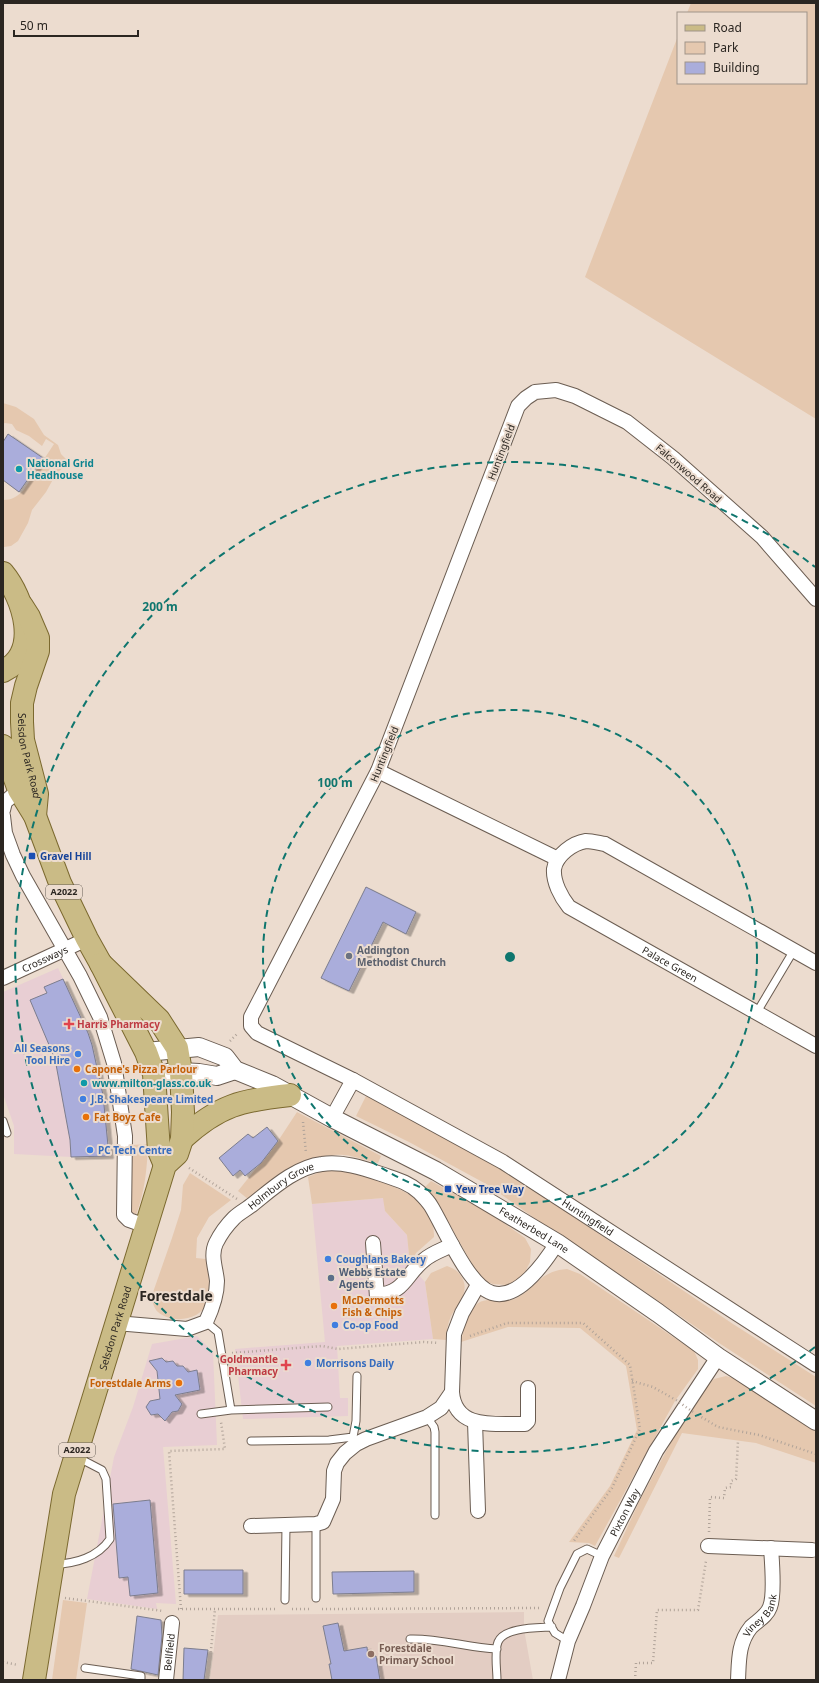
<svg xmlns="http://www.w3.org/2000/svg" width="819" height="1683" font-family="'Noto Sans',sans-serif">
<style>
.commercial{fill:#e8ced3}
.education{fill:#e3cdc3}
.green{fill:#e5c8af}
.building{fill:#aaaddb;stroke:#7c7d8d;filter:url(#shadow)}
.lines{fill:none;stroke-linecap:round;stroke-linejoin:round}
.service-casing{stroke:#6b5d52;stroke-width:9}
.minor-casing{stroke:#6b5d52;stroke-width:16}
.tertiary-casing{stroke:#6b5d52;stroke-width:20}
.primary-casing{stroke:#7b692f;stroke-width:24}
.path{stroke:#b0a399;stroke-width:2.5;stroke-dasharray:1 3;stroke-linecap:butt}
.service{stroke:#fff;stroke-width:7}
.minor{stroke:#fff;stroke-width:14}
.tertiary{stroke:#fff;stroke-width:18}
.primary{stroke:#cabb86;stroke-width:22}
.path-bridge{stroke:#b0a399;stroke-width:2.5;stroke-dasharray:1 3;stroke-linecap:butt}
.ring{fill:none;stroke:#0f766e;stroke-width:2;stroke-dasharray:7 5}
.culture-dot{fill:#0f9aa8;stroke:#ecdccf;stroke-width:1.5}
.transit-dot{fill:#1a4fb4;stroke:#ecdccf;stroke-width:1.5}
.worship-dot{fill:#6b7280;stroke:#ecdccf;stroke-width:1.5}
.health-dot{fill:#e0444e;stroke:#ecdccf;stroke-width:1.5}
.shop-dot{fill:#3f7fe0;stroke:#ecdccf;stroke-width:1.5}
.food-dot{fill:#e8710a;stroke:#ecdccf;stroke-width:1.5}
.service-dot{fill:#5c6f8a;stroke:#ecdccf;stroke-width:1.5}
.education-dot{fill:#8d6e63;stroke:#ecdccf;stroke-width:1.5}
.labels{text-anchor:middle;stroke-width:4;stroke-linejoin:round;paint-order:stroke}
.shield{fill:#ecdccf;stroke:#655d55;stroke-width:1}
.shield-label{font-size:9px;font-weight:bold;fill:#2b2621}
.street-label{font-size:10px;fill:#2b2621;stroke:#ecdccf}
.culture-label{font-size:10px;font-weight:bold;fill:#0d838f;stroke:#ecdccf;text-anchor:start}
.transit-label{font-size:10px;font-weight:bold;fill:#164399;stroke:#ecdccf;text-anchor:start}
.worship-label{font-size:10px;font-weight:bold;fill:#5b616d;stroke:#ecdccf;text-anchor:start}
.health-label{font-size:10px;font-weight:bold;fill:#be3a42;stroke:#ecdccf;text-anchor:start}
.shop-label{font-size:10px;font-weight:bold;fill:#366cbe;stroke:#ecdccf;text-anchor:start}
.food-label{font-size:10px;font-weight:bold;fill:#c56008;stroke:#ecdccf;text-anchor:start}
.service-label{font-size:10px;font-weight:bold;fill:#4e5e75;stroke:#ecdccf;text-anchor:start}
.education-label{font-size:10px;font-weight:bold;fill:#785e54;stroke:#ecdccf;text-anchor:start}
.district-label{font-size:14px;font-weight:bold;fill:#2b2621;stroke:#ecdccf}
.centre{fill:#0f766e;stroke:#ecdccf;stroke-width:2}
.ring-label{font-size:12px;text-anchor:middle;font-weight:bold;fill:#0f766e;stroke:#ecdccf;stroke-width:4;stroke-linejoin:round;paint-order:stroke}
</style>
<defs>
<filter id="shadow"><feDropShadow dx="4.5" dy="2.5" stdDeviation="0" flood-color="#0004"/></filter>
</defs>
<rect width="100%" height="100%" fill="#ecdccf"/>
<path class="commercial" d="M58,968L71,995L90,1041L105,1105L109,1156L71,1157L14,1154V1126L3,1094V992Z
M384,1198L385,1211L407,1235L410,1265L425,1282L433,1339L337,1346L340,1398H348V1416L243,1419L235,1349L325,1342L312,1204Z
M197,1336L213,1352L217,1445L163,1447L176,1604L156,1603L157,1609L87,1599L114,1457L133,1407L152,1344Z"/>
<path class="education" d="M524,1612V1629L533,1680H210L218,1615Z"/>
<path class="green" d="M691,3H816V419L585,277L678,36V83H806V13H687Z
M3,403L16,407L34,419L44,435L58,445L61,454L66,459V465L56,474L46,492L32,510L28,523L18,541L11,546L4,547L3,546V500C12,500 16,497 23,491L54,444L46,439L42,446L29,436L16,430L12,424L5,423L3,424Z
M366,1096L421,1123L501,1168L733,1324L816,1377V1406L719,1343L628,1280L558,1235L488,1185L409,1142L356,1116Z
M297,1112L381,1156L378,1163C367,1161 355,1156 344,1155C306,1152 276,1177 248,1199L238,1191L278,1141Z
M148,1144C147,1169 145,1191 136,1215L131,1211L129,1205L132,1145Z
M325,1170C331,1170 337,1169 343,1170C354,1171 365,1176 375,1180C403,1189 435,1202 434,1237L416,1253L410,1265L407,1235L385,1211L383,1198L312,1204L308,1177Z
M190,1173L231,1200L209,1217L197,1238L196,1258L206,1259C208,1272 211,1288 207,1302C201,1321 171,1324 158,1312C154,1309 153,1302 151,1298L172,1238L181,1210L183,1185Z
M431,1181L491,1214L525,1238L531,1249L530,1262L525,1272L518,1280L507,1285L493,1284L482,1280L473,1266L436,1200L425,1187Z
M447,1266C453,1268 458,1271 461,1276C471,1291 458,1303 451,1316C448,1324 446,1331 446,1340L433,1339L425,1282L431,1273Z
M567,1269L580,1274L694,1351L698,1360V1369L675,1401L595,1546L589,1543L569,1542L610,1486L637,1430L626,1366L580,1328L508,1327L461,1342C464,1329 466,1315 476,1305C486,1295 502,1304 515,1299C537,1288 539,1271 567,1269Z
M726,1376L736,1379L816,1432V1463L756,1443L682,1433L619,1558L614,1556L639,1502L678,1429L706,1386L714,1379Z
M63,1600L87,1603L76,1680H52Z"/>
<path class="building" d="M8,434L43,458L19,492L3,480V442Z
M366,887L416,912L406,934L383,922L349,991L321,978Z
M63,979L88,1033L92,1045L103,1095L109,1156L71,1157L70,1140L55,1059L30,1000L47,993L44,987Z
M267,1127L278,1141L261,1163L245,1176L240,1170L233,1176L219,1158L248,1134L253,1138Z
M162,1358L166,1362L173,1361L177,1366H183L188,1372L197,1370L200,1390L175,1395L182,1404L178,1411L172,1412L165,1421L158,1414L151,1415L146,1407L150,1401L160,1399L157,1371L149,1361Z
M150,1500L158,1593L130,1596L128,1577L119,1578L113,1504Z
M184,1570H243V1594H184Z
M414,1571V1592L333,1594L332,1572Z
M137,1616L161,1620L162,1636L158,1675L131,1669Z
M338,1623L344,1651L367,1647L368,1657L376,1656L380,1680H332L329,1664H331L323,1626Z
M184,1648L208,1650L204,1680H183Z"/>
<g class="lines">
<g class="service-casing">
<path id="service" d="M757,1012L794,950
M3,1121L7,1133
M206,1322L218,1332L231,1410L328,1407
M201,1414L231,1410
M427,1417L434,1427L435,1432V1515
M251,1441L329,1440L353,1437
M354,1441L353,1437L356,1421L357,1376
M316,1524V1598
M55,1564C75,1564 98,1557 110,1539L106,1479L102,1470L77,1457
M285,1600L286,1525
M410,1639C440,1638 468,1648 497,1649
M568,1641L555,1633L548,1621L560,1588L577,1554L587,1549L602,1556
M85,1668L141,1676V1680
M497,1680C497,1669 494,1652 498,1642C504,1627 538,1628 552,1627"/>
</g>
<g class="minor-casing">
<g id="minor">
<path id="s1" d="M816,599L762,537L673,458L627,422L575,396L556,390L535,392L526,398L518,406L378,771L251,1017V1026L257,1033L353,1080L503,1162L816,1365"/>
<path d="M378,771L558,859"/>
<path d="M3,810L5,802L19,790"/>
<path d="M3,816L5,833L13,855L23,876L80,976L100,1017L114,1063L125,1136L124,1215L129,1220L146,1226"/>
<path id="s2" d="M816,963L605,844C599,843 592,841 586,841C573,843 556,855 554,869C553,882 561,897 569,907L816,1046"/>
<path id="s3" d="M3,978L87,939"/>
<path d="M332,1118L353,1080"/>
<path d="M373,1243L377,1297"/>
<path d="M377,1295C405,1293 405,1275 424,1260C432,1253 442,1250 452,1245"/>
<path id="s4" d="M116,1323L187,1329L206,1322C212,1309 217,1296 217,1281C216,1269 210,1255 216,1243C220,1235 227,1225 234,1218C239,1213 247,1209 253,1204C273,1188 296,1167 322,1164C342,1161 363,1168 381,1174C395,1179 408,1182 419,1192C423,1196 428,1201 431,1206C444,1227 468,1286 492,1293C518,1301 545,1262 557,1243"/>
<path d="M452,1392C455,1431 497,1423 525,1424L528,1421V1388"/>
<path d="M475,1422L478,1511"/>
<path d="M251,1526L316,1524L323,1522L333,1499L334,1471L337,1463L345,1453L356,1444L366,1439L427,1417L441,1408L452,1392L454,1334L462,1313L478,1285"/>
<path d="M708,1546L812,1550"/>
<path id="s5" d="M166,1680L172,1623"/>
<path id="s6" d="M558,1680L568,1641L583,1606L602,1556L656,1451L718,1357"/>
<path id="s7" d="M738,1680C739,1661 738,1643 751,1627C757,1621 767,1616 770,1607C775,1595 772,1562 771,1548"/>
</g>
</g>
<g class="tertiary-casing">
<g id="tertiary">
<path id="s8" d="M146,1052L199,1047L225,1057L235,1070L272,1085L332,1118L436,1171L557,1243L658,1313L718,1357L816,1421"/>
<path d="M154,1074L181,1072L199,1073L217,1076L235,1070"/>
</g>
</g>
<g class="primary-casing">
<g id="primary">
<path d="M3,573C23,597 42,653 3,671"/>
<path id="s9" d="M22,606L29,617L38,638V651L26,686L22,703V722L23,740L37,794L35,816"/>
<path d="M3,746L19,790L35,816L60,883L87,939L101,964L146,1052L154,1074L159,1151L165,1165"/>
<path d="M182,1139C219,1105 242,1100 290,1095"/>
<path id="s10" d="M34,1680L64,1494L165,1165L177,1154L182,1139L183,1112L181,1072L177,1048L159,1020L101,964"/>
</g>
</g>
<path class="path" d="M230,1041L238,1033
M303,1122L306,1153
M189,1168L237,1199
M470,1336L507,1323H583L630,1365L640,1429L612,1488L573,1542
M232,1353L322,1346L338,1349L424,1342L438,1343
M632,1381L653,1387L674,1399
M698,1415L718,1427L759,1435L816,1454
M709,1532L710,1497L724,1498L725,1488L731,1487V1481L736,1479L738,1441
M65,1598L163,1611
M178,1609H277
M181,1609L169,1451L225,1449L221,1422
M292,1609H311
M322,1609L541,1608
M3,1662L18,1665
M208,1680L215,1609
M635,1680L636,1663H653L657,1610H698L706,1561"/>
<use href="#service" class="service"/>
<use href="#minor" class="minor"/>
<use href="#tertiary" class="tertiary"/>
<use href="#primary" class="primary"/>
<path class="path-bridge" d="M676,1400L693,1412"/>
</g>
<g class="ring">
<circle cx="510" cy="957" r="247"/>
<path d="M815 1347A495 495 0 1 1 815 567"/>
</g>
<g class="culture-dot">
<circle cx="19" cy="469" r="4"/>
<circle cx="84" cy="1083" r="4"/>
</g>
<g class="transit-dot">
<rect x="28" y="852" width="8" height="8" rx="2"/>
<rect x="444" y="1185" width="8" height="8" rx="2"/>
</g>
<circle class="worship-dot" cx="349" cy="956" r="4"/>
<g class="health-dot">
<path d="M67 1018h4v4h4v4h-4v4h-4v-4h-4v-4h4z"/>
<path d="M284 1359h4v4h4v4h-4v4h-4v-4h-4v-4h4z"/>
</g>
<g class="shop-dot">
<circle cx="78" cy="1054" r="4"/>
<circle cx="83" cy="1099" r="4"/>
<circle cx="90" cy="1150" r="4"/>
<circle cx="328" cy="1259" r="4"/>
<circle cx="335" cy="1325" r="4"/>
<circle cx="308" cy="1363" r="4"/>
</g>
<g class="food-dot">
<circle cx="77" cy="1069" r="4"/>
<circle cx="86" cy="1117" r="4"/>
<circle cx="334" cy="1306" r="4"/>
<circle cx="179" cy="1383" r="4"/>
</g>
<circle class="service-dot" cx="331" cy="1278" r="4"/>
<circle class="education-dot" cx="371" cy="1654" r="4"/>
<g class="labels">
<g class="shield">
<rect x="46" y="885" width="36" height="14" rx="3"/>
<rect x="59" y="1443" width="36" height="14" rx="3"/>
</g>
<g class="shield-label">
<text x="64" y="895">A2022</text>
<text x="77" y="1453">A2022</text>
</g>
<g class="street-label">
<text transform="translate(501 452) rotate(-69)" y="4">Huntingfield</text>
<text transform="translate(689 473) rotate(41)" y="4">Falconwood Road</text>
<text transform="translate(384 754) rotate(-68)" y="4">Huntingfield</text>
<text dy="4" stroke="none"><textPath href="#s9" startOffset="157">Selsdon Park Road</textPath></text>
<text dy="4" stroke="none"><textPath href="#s3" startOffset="46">Crossways</textPath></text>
<text dy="4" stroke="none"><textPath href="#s2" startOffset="464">Palace Green</textPath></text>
<text dy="4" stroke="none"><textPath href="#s4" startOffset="261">Holmbury Grove</textPath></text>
<text dy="4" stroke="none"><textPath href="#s1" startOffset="1446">Huntingfield</textPath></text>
<text dy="4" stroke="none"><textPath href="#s8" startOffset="437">Featherbed Lane</textPath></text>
<text dy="4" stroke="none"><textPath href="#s10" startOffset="362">Selsdon Park Road</textPath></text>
<text dy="4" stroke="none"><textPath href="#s6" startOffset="181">Pixton Way</textPath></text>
<text dy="4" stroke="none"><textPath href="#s7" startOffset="71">Viney Bank</textPath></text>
<text dy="4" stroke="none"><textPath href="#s5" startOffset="28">Bellfield</textPath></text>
</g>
<g class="culture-label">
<text x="27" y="467">National Grid<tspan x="27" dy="12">Headhouse</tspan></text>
<text x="92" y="1087">www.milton-glass.co.uk</text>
</g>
<g class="transit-label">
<text x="40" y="860">Gravel Hill</text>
<text x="456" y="1193">Yew Tree Way</text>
</g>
<g class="worship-label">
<text x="357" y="954">Addington<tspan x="357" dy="12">Methodist Church</tspan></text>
</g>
<g class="health-label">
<text x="77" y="1028">Harris Pharmacy</text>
<text x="278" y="1363" text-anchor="end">Goldmantle<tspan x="278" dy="12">Pharmacy</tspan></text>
</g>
<g class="shop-label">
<text x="70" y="1052" text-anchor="end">All Seasons<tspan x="70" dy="12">Tool Hire</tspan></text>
<text x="91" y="1103">J.B. Shakespeare Limited</text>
<text x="98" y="1154">PC Tech Centre</text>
<text x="336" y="1263">Coughlans Bakery</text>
<text x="343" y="1329">Co-op Food</text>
<text x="316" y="1367">Morrisons Daily</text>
</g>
<g class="food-label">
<text x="85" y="1073">Capone's Pizza Parlour</text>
<text x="94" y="1121">Fat Boyz Cafe</text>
<text x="342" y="1304">McDermotts<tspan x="342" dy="12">Fish &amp; Chips</tspan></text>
<text x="171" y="1387" text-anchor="end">Forestdale Arms</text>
</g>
<g class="service-label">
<text x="339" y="1276">Webbs Estate<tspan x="339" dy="12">Agents</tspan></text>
</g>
<g class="education-label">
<text x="379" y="1652">Forestdale<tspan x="379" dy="12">Primary School</tspan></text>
</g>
<g class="district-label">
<text x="176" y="1301">Forestdale</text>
</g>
</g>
<circle cx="510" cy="957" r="6" class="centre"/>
<g class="ring-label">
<text x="160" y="611">200 m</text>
<text x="335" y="787">100 m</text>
</g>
<rect width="819" height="1683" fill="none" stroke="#2b2621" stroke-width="8"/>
<rect x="677" y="12" width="130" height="72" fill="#ecdccf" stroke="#9f9389"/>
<rect x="685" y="25" width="20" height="6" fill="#cabb86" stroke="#9f9389"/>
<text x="713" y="32" font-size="12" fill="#2b2621">Road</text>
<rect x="685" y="42" width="20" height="12" fill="#e5c8af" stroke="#9f9389"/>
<text x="713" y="52" font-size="12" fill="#2b2621">Park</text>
<rect x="685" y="62" width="20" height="12" fill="#aaaddb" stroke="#9f9389"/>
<text x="713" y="72" font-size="12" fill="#2b2621">Building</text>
<path d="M14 30v6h124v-6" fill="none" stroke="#2b2621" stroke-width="2"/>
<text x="20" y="30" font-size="12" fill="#2b2621" stroke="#ecdccf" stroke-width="3" paint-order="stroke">50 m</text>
</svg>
